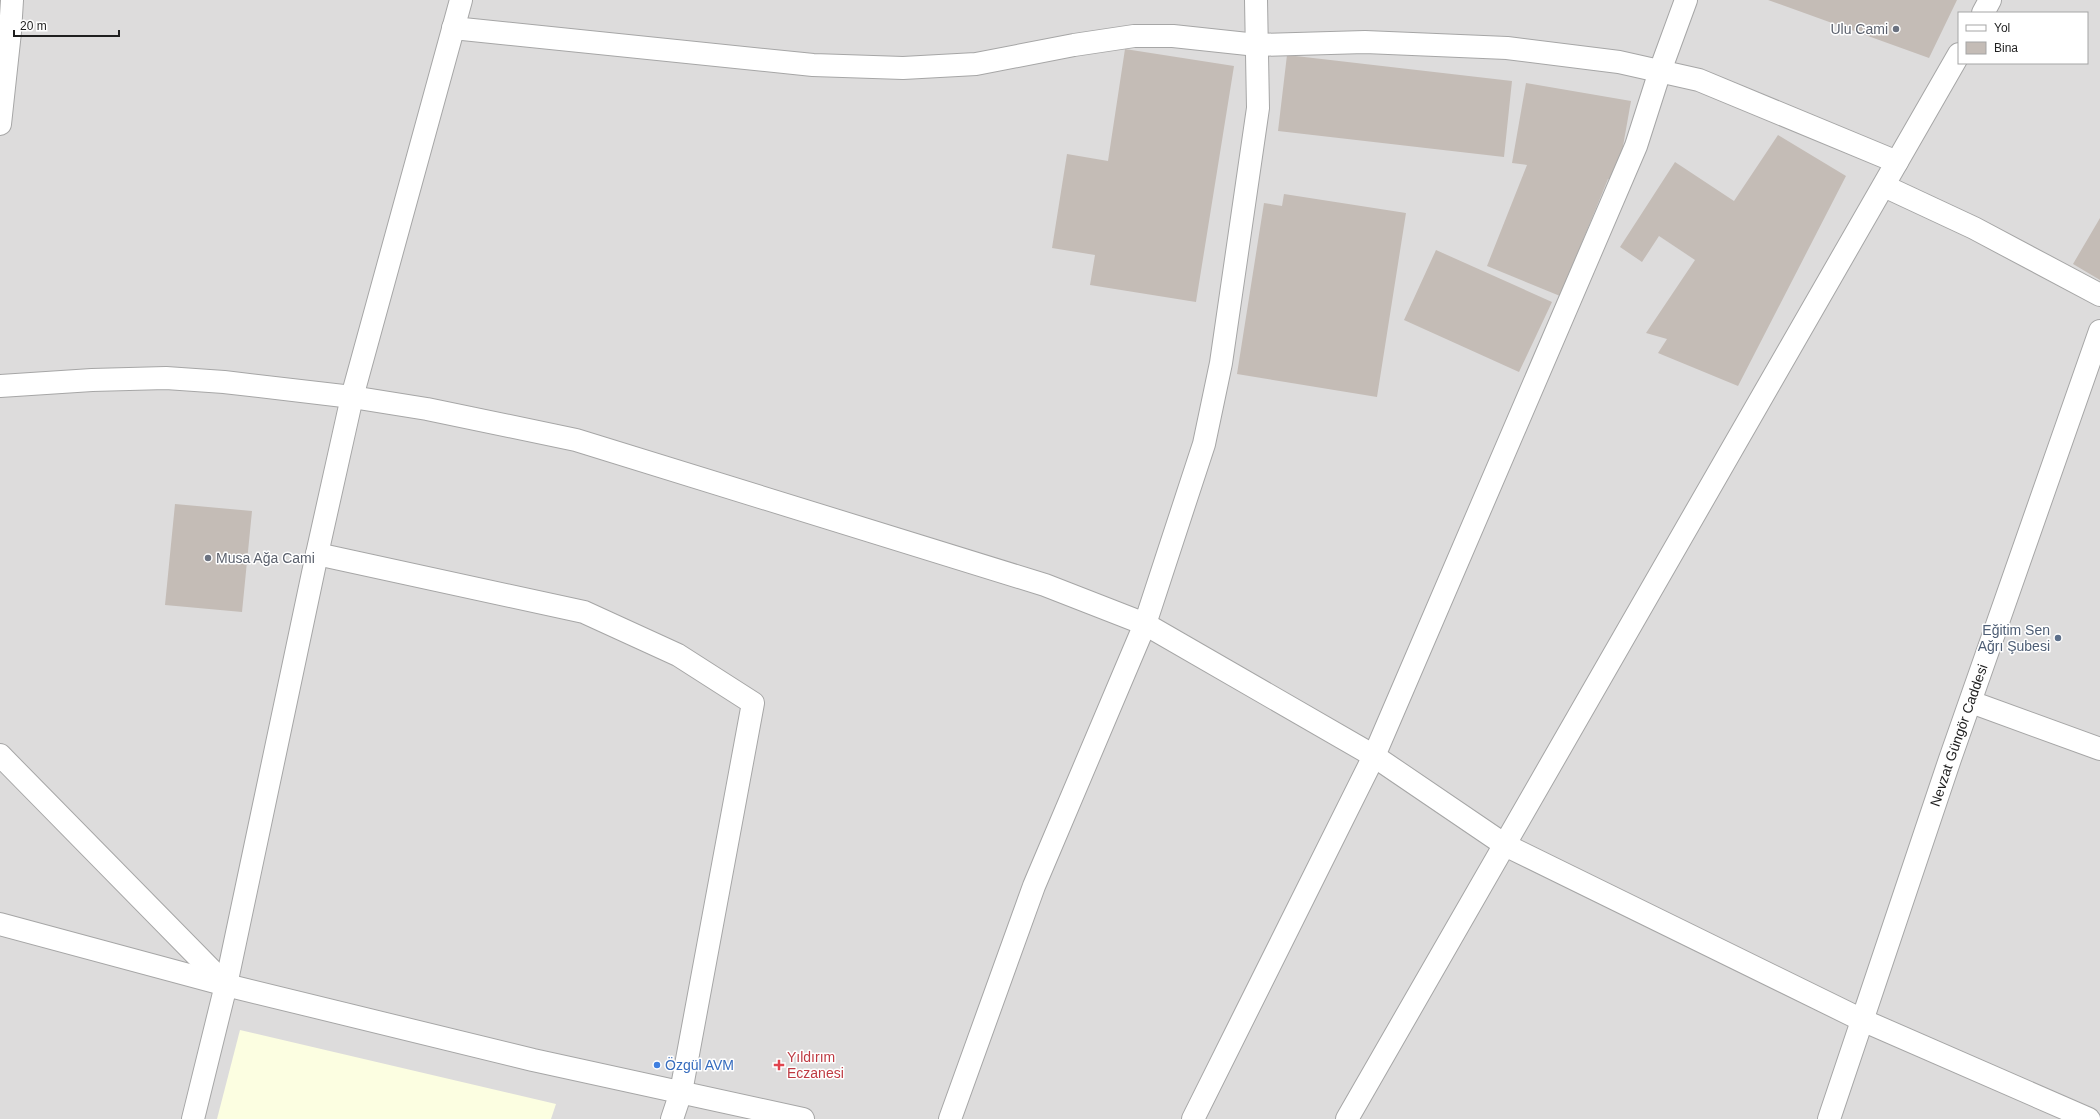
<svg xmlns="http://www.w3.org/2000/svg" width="2100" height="1119" font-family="Arial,sans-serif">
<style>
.residential{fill:#dddcdc;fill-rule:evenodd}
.education{fill:#fcfee1}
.building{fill:#c4bcb6}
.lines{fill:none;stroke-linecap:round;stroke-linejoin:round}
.minor-casing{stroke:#a6a6a6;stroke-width:24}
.tertiary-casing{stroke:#a6a6a6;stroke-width:24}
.minor{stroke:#fff;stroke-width:22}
.tertiary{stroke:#fff;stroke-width:22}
.worship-dot{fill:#6b7280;stroke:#fff;stroke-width:1.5}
.service-dot{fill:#5c6f8a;stroke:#fff;stroke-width:1.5}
.shop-dot{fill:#3f7fe0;stroke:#fff;stroke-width:1.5}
.health-dot{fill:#e0444e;stroke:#fff;stroke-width:1.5}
.labels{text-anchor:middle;stroke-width:3;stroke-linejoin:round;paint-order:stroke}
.worship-label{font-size:14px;fill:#5b616d;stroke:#fff;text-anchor:end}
.service-label{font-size:14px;fill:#4e5e75;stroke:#fff;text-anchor:end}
.street-label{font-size:14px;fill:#1f1f1f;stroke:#fff}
.health-label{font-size:14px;fill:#be3a42;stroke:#fff;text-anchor:start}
.shop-label{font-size:14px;fill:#366cbe;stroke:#fff;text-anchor:start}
</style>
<rect width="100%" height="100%" fill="#f0ede6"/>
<path class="residential" d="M0,0H2100V1119H0ZM1959,13H2087V63H1959Z"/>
<path class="education" d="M240,1030L556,1104L551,1119H217Z"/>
<path class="building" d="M1768,0H1957L1929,58Z
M1125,49L1234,66L1196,302L1090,285L1095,255L1052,248L1067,154L1108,161Z
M1287,55L1512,81L1504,157L1278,131Z
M1526,83L1631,101L1617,180L1608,179L1560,296L1487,266L1527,165L1512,163Z
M1778,135L1846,176L1738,386L1658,353L1667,339L1646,333L1695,260L1659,236L1642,262L1620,247L1675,162L1734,201Z
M1284,194L1406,213L1377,397L1237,374L1264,203L1282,206Z
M2100,218V280L2073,264Z
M1436,250L1552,302L1519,372L1404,320Z
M175,504L252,511L242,612L165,605Z"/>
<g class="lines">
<g class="minor-casing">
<g id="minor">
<path d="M453,28L813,65L903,68L976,64L1074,45L1134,36H1173L1257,45L1365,42L1507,48L1619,62L1699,80L1897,162"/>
<path d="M0,124L10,32L12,0"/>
<path d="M1884,186L1974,228L2100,295"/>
<path d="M0,386L92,380L166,378L224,382L352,397L427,409L576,440L1045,585L1145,624L1374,756L1505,845L1862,1020L2089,1119"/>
<path d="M317,554L584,612L678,655L753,703L681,1092L672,1119"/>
<path d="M1971,702L2100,749"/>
<path d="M0,755L225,984"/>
<path d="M0,924L226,985L533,1060L803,1119"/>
<path d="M193,1119L226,985L317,554L352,397L461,0"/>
<path d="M950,1119L1034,886L1145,624L1204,444L1221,363L1258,108L1256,0"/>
<path d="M1193,1119L1374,756L1636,146L1660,71L1686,0"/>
<path id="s1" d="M1829,1119L1950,759L2100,331"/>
</g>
</g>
<g class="tertiary-casing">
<path id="tertiary" d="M1983,13L1990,0
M1347,1119L1959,54"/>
</g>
<use href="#minor" class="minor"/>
<use href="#tertiary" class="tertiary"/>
</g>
<g class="worship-dot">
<circle cx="1896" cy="29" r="4"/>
<circle cx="208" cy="558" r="4"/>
</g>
<circle class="service-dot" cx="2058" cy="638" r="4"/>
<circle class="shop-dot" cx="657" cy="1065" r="4"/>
<path class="health-dot" d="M777 1059h4v4h4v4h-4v4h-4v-4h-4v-4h4z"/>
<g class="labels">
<g class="worship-label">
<text x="1888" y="34">Ulu Cami</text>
<text x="216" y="563" text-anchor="start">Musa Ağa Cami</text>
</g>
<g class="service-label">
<text x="2050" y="635">Eğitim Sen<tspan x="2050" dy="16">Ağrı Şubesi</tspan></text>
</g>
<g class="street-label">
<text dy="5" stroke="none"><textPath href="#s1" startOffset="405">Nevzat Güngör Caddesi</textPath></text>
</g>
<g class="health-label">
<text x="787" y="1062">Yıldırım<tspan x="787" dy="16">Eczanesi</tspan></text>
</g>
<g class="shop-label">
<text x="665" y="1070">Özgül AVM</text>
</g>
</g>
<rect x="1958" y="12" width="130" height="52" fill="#ffffff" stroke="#a5a5a5"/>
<rect x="1966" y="25" width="20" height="6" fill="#ffffff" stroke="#a5a5a5"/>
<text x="1994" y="32" font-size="12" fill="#1f1f1f">Yol</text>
<rect x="1966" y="42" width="20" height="12" fill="#c4bcb6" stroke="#a5a5a5"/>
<text x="1994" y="52" font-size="12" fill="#1f1f1f">Bina</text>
<path d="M14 30v6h105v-6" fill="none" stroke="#1f1f1f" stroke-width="2"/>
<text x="20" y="30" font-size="12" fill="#1f1f1f" stroke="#ffffff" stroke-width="3" paint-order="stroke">20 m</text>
</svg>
